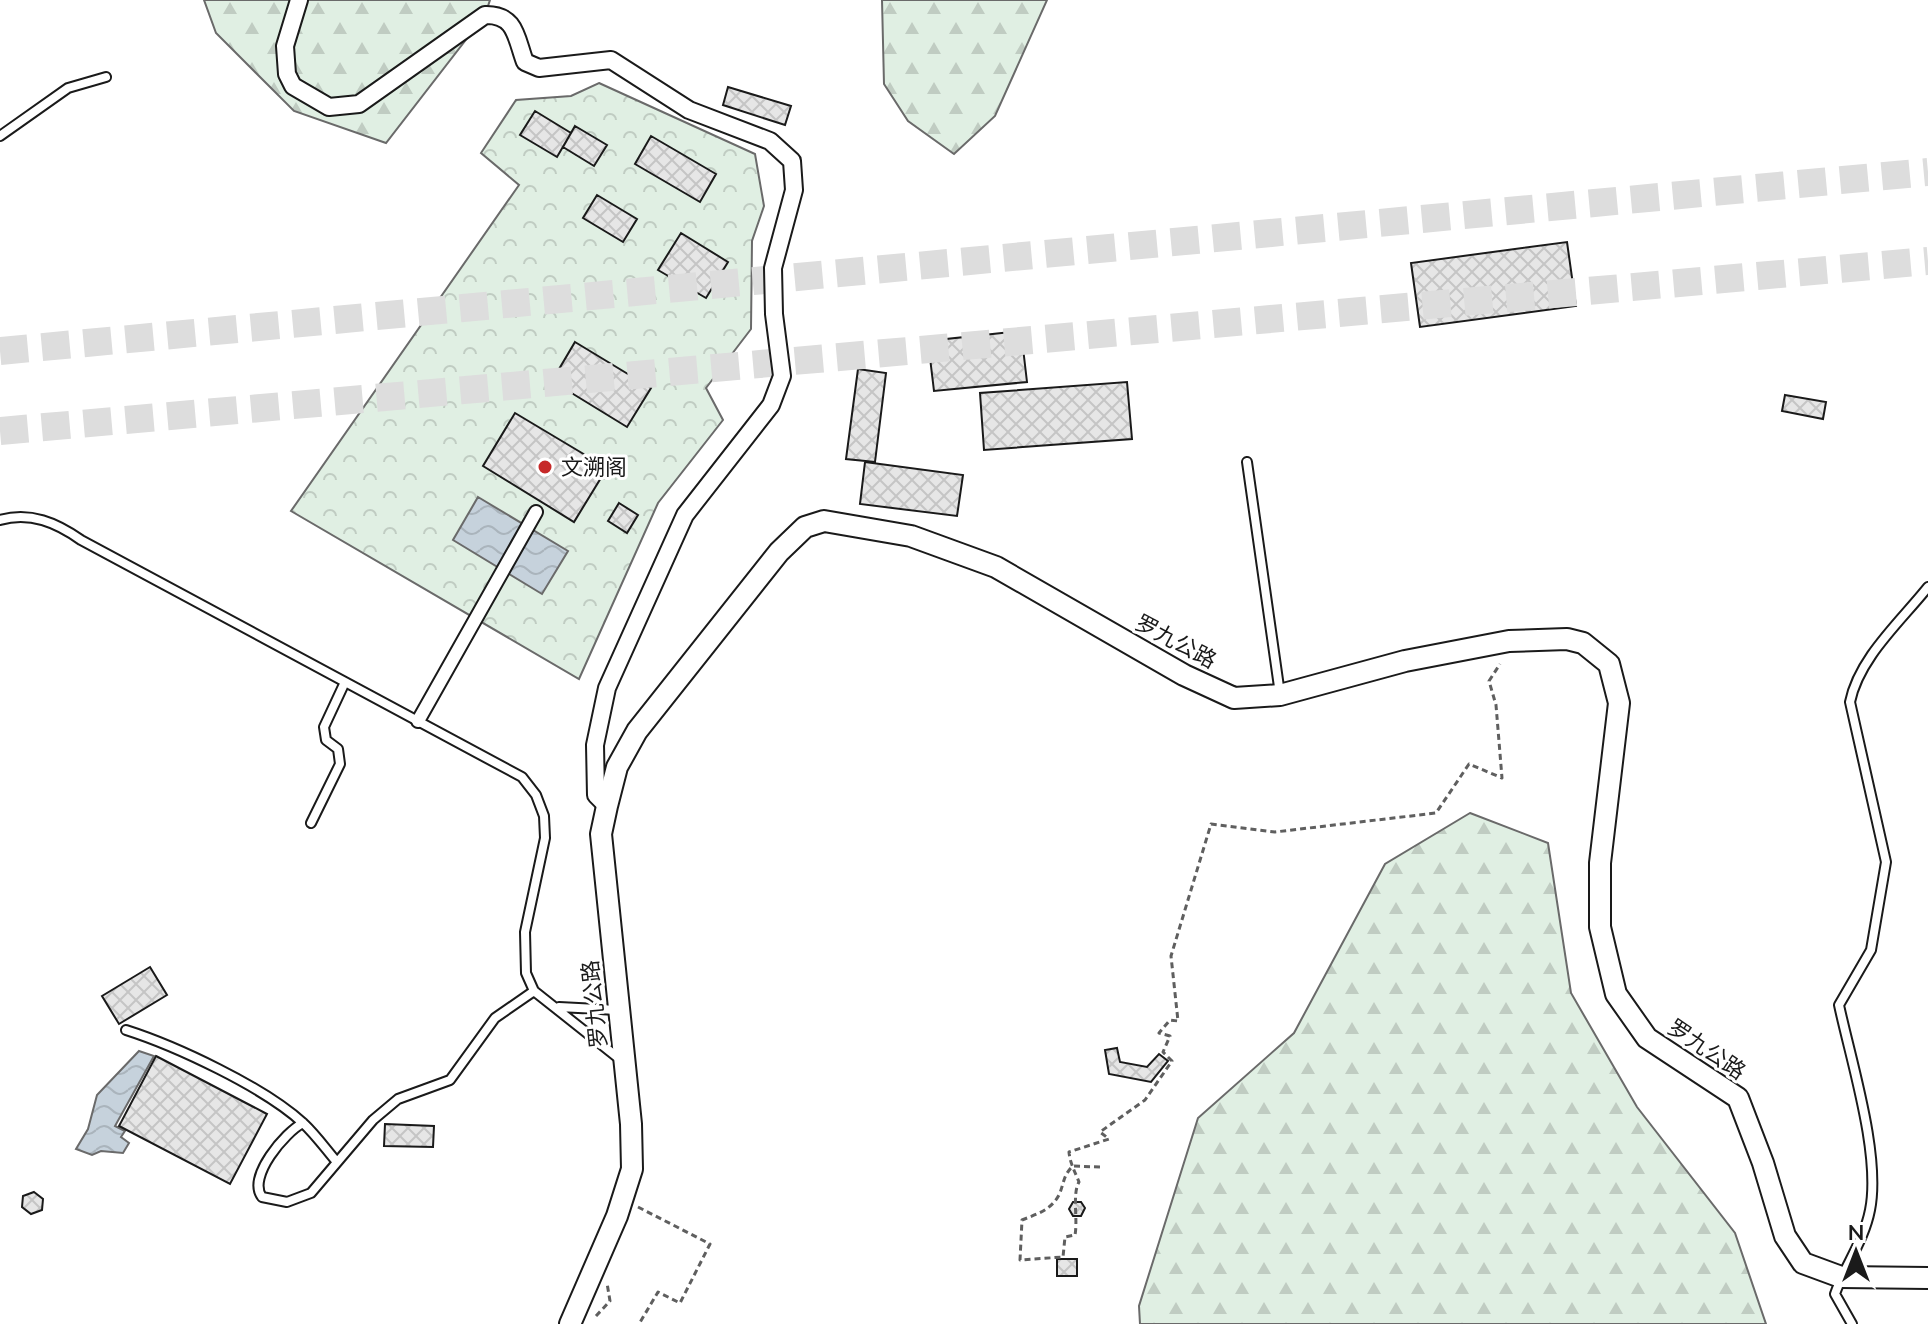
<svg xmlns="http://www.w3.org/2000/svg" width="1928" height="1324" font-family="Mulish,'Noto Sans SC',sans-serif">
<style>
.forest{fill:url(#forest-firs);stroke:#6a6a6a;stroke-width:2}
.park{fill:url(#park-crowns);stroke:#6a6a6a;stroke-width:2}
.water{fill:url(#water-waves);stroke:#6a6a6a;stroke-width:2}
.building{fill:url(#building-cross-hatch);stroke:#1a1a1a;stroke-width:2}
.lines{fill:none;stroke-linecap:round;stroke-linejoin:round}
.trunk-tunnel{stroke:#ddd;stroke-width:28;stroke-dasharray:28 14;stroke-linecap:butt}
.service-casing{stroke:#1a1a1a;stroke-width:12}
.pedestrian-casing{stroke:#1a1a1a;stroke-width:16}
.minor-casing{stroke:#1a1a1a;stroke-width:20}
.tertiary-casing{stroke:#1a1a1a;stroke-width:24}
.path{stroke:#5f5f5f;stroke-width:3;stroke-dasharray:6 4;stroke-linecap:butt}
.service{stroke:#fff;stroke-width:8}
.pedestrian{stroke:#fff;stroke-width:12}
.minor{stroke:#fff;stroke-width:16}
.tertiary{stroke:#fff;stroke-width:20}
.poi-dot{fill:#c62828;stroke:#fff;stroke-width:3}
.labels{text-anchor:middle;stroke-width:6;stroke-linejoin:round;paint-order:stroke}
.poi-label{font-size:22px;fill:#1a1a1a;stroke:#fff;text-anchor:start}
.street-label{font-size:22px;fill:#1a1a1a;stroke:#fff}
</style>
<defs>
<pattern id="forest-firs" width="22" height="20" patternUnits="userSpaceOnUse" patternTransform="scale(2)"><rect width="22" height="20" fill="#e0efe3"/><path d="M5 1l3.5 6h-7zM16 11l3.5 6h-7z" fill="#c0ccc2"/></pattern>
<pattern id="park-crowns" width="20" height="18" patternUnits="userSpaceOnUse" patternTransform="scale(2)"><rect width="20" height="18" fill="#e0efe3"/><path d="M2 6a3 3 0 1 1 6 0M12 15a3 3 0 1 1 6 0" fill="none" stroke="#c0ccc2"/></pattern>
<pattern id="water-waves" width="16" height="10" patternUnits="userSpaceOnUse" patternTransform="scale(2)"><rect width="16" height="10" fill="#c6d2dc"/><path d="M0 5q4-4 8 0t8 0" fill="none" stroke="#aab4bc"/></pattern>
<pattern id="building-cross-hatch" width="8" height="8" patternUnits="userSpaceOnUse" patternTransform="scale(2)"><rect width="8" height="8" fill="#e6e6e6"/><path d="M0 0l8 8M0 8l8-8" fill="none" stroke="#c5c5c5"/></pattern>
</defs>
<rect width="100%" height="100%" fill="#fff"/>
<path class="forest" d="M204,0H490L485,15L386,143L294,111L216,33Z
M882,0H1047L995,116L954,154L908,121L884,84Z
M1470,813L1548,843L1571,993L1637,1107L1735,1233L1766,1324H1140L1139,1306L1198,1118L1294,1033L1385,864Z"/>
<path class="park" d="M599,83L755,154L764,206L752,241L751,329L706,388L723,420L658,503L579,679L291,511L519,185L481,153L516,100L571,96Z"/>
<path class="water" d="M478,497L568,551L542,594L453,540Z
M139,1051L154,1056L115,1126L125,1131L121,1137L129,1143L123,1153L101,1151L92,1155L76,1149L88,1129L97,1095Z"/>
<path class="building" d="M728,87L791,106L785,125L723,105Z
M535,111L571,133L557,157L520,135Z
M575,126L607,145L594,166L563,147Z
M651,136L716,174L700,202L635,164Z
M597,195L637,219L623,242L583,218Z
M681,233L728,262L706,298L658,270Z
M1567,242L1576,306L1420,327L1411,263Z
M1021,331L1027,382L934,391L928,341Z
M575,342L651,388L627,427L552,381Z
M858,369L886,373L875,462L846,459Z
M1127,382L1132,439L984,450L980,393Z
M1785,395L1826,402L1823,419L1782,411Z
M515,413L607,468L574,522L483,466Z
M865,462L963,475L957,516L860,504Z
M619,503L638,515L627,533L608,521Z
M150,967L167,995L119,1024L102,996Z
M1117,1048L1120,1062L1147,1067L1159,1054L1168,1061L1151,1082L1109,1074L1105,1050Z
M156,1056L267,1114L230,1184L119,1126Z
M385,1124L434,1126L433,1147L384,1146Z
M34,1192L43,1199L42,1210L31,1214L22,1207L23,1196Z
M1073,1202H1081L1085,1208L1081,1216H1073L1069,1209Z
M1057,1259H1077V1276H1057Z"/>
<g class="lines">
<path class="trunk-tunnel" d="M0,351L1928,172
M0,431L1928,261"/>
<g class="service-casing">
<path id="service" d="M0,136L68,88L106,77
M1247,462L1280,694
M0,520C30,511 57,523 81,540L522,777L536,795L544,816L545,838L525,932L526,973L534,991L621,1060
M311,823L340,764L338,749L326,740L324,727L345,682
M559,1007L617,1010
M126,1030C176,1046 264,1087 303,1123C315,1134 325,1148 336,1161
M303,1123C285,1132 247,1177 262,1197L287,1202L311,1193L373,1120L398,1099L450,1080L495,1018L534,991
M1852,1324L1835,1294C1845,1265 1864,1241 1870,1210C1881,1155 1851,1061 1839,1005L1871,950L1886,862L1850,702C1859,658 1900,622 1928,587"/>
</g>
<g class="pedestrian-casing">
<path id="pedestrian" d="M418,721L536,512"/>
</g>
<g class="minor-casing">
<path id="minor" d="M299,0L285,46L287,74L293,86L329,107L359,104L485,15C516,14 516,38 525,62L539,68L611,60L689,110L770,141L792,161L794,190L773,268L774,314L782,376L771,405L685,515L607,688L595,745L596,795L607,806"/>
</g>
<g class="tertiary-casing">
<path id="tertiary" d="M570,1324L617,1216L632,1169L631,1124L601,834L607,806L617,767L637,731L779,552L805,527L824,521L911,536L996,567L1184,675L1234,698L1280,695L1405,661L1509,641L1567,639L1583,643L1609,664L1619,703L1600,863V927L1616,994L1647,1038L1738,1098L1763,1163L1785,1236L1803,1263L1841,1277L1928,1278"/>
</g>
<path class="path" d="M1100,1167L1073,1166C1063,1175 1064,1184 1059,1195C1051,1210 1037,1214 1022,1220L1020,1260L1063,1257L1065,1237L1075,1235C1078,1219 1072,1194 1079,1182C1075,1172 1070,1163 1069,1152L1109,1139L1100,1132L1145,1100L1172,1061L1163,1052L1170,1036L1159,1033L1170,1020L1178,1021L1171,956L1211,824L1275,832L1436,813L1469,764L1502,778L1496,705L1489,681L1500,664
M638,1207L710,1244L680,1303L658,1292L639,1324
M596,1316L610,1301L607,1283"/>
<use href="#service" class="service"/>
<use href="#pedestrian" class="pedestrian"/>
<use href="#minor" class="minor"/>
<use href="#tertiary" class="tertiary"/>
</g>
<circle class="poi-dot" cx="545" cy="467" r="8"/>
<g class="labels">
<g class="poi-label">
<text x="561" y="475">文溯阁</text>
</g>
<g class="street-label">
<text transform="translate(1176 641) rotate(28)" y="8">罗九公路</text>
<text transform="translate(594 1004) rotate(-96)" y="8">罗九公路</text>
<text transform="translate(1707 1049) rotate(34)" y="8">罗九公路</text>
</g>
</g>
<g transform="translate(1856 1252)" stroke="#ffffff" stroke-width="6" paint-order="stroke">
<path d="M0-6L14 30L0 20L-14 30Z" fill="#1a1a1a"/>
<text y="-12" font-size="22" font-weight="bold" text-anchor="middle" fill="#1a1a1a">N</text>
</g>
</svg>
